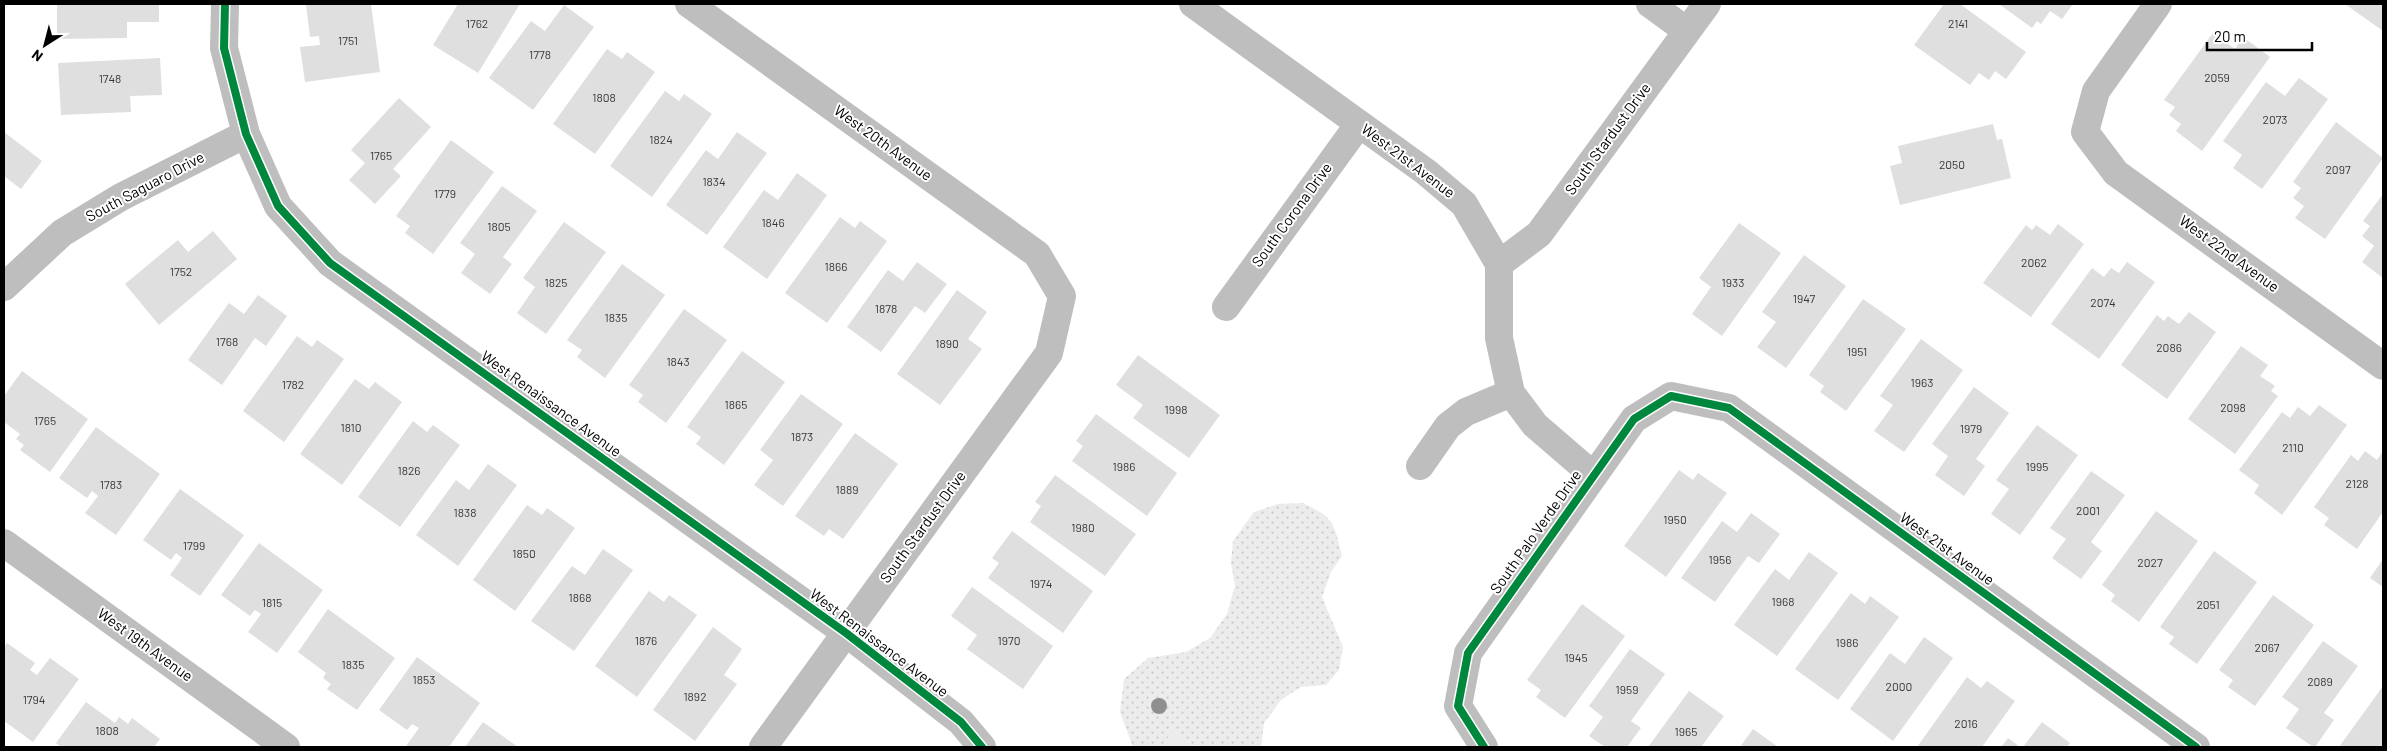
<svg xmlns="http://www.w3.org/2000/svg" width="2387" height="751" font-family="Barlow,sans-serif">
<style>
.park{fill:url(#park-dots)}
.garden{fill:#ececec}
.building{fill:#dfdfdf}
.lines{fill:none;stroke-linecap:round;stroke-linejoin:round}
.street{stroke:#bebebe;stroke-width:28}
.cycleway-casing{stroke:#fff;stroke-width:11}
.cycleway{stroke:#00873e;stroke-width:8}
.tree{fill:#8f8f8f}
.labels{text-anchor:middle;stroke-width:4;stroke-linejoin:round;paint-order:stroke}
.number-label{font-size:12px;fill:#383838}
.street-label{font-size:15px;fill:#000;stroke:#fff}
</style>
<defs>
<pattern id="park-dots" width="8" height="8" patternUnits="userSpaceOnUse" patternTransform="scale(1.25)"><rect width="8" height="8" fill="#ececec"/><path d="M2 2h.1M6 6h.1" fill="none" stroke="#c9c9c9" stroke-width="1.8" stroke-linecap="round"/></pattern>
</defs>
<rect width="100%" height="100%" fill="#fff"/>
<path class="park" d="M1303,503C1334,518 1334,522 1342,556L1331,572L1322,597L1343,647L1339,670L1326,685L1301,687L1281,700L1264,723L1261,747H1195L1173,731L1161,747H1133L1120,712L1124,679L1148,658L1186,652L1210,638L1227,614L1235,586L1231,563L1233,541L1254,512L1278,504Z"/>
<path class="garden" d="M1173,731L1195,747H1161Z"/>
<path class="building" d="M57,4H159V22H127V38L57,39Z
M306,4H371L380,72L305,82L300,47L320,45L319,36L310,37Z
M458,4H520L478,73L433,45Z
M1944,4H1960L2026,52L2006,79L1995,71L1989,80L1979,73L1970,85L1914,45Z
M1999,4H2073L2062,19L2050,11L2041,24L2037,21L2032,28Z
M2345,4H2383V31Z
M564,5L594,27L533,110L489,78L531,21L545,31Z
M2213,33L2235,49L2243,37L2270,57L2202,151L2176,131L2181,124L2169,115L2175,107L2164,100Z
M607,49L622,59L627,52L655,72L595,154L553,124Z
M160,58L162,95L130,96L131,112L61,115L58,63Z
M2299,78L2328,99L2262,189L2233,168L2242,155L2223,141L2266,82L2285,96Z
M665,91L679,101L684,94L712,114L652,197L610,166Z
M399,98L431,127L393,169L401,176L375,204L349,180L365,163L351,150Z
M2336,122L2383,158L2325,239L2295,218L2304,206L2293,198L2301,188L2293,182Z
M1993,124L1997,140L2002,139L2011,178L1900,205L1890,166L1902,163L1898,146Z
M4,132L42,161L21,189L4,176Z
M737,132L767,153L707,235L666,205L706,150L718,159Z
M451,140L494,172L433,254L405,233L410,226L396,216Z
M797,173L827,195L767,279L723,247L764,190L778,200Z
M502,186L537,211L503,257L512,264L490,294L461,273L475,254L460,243Z
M2383,194V278L2362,262L2374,246L2362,236L2370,226L2363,221Z
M840,217L855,228L860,221L887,241L827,323L785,293Z
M564,222L606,252L546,334L517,313L535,287L523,278Z
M1739,223L1781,253L1722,336L1692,314L1711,287L1699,278Z
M2058,224L2084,244L2031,317L1983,283L2026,225L2032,230L2036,225L2050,235Z
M213,231L237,259L159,325L125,284L178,240L188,252Z
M1804,255L1846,286L1786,368L1757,347L1776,322L1762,312Z
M917,262L947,284L925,313L915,306L881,352L847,327L888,270L903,281Z
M2127,262L2155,282L2099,359L2051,324L2092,268L2104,277L2111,268L2119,273Z
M622,264L665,295L605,378L577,357L582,350L567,340Z
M957,290L987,312L968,339L982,349L940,405L897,374Z
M258,295L287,316L266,346L255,338L222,385L188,360L229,303L244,314Z
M1863,299L1906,329L1846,411L1820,392L1824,386L1809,375Z
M684,309L727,340L666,423L638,402L643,395L629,385Z
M2189,312L2216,332L2167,399L2121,365L2157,315L2164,321L2168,316L2179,324Z
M297,336L312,347L317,340L344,359L284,442L243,411Z
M1921,339L1963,370L1904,452L1874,431L1893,405L1880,396Z
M2241,346L2268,365L2260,376L2275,386L2271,391L2278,396L2235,454L2188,419Z
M742,351L785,382L724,465L696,444L701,437L687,427Z
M1138,355L1220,415L1189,458L1133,418L1143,405L1116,385Z
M22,371L88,419L50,472L20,450L24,445L16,439L20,434L4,422V396Z
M355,379L369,389L375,382L402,402L342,485L300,454Z
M1974,387L2009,413L1976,459L1985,466L1964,496L1935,475L1948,456L1932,444Z
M801,394L843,424L783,506L754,485L773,460L760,450Z
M2319,405L2347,425L2282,515L2254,493L2259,485L2239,470L2282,412L2290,418L2298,407L2310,416Z
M1096,414L1177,473L1147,516L1072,461L1083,446L1076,441Z
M413,421L427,432L433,425L460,445L400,527L358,497Z
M2037,425L2078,455L2020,535L1991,514L2009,489L1996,480Z
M96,427L160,474L116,535L85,513L98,496L92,491L87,498L59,478Z
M855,433L898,464L843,539L829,529L824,536L795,516Z
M2365,451L2377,460L2383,451V512L2357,549L2324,525L2329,518L2314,507L2351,455L2358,461Z
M488,464L517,485L458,566L416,535L456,480L469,490Z
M1679,470L1693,480L1698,473L1727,493L1666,577L1624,546Z
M2091,471L2125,495L2091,542L2102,551L2081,579L2052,558L2066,539L2050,528Z
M1055,475L1136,534L1105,576L1030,522L1041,506L1035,502Z
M180,489L244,535L200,596L170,575L182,558L176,553L171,560L143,540Z
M527,505L542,515L547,508L575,528L515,611L473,580Z
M2156,511L2198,541L2139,622L2111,601L2115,595L2102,585Z
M1751,513L1780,534L1759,563L1748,556L1715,602L1681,578L1722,521L1737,532Z
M1012,531L1093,591L1063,633L988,578L999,563L992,558Z
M259,543L323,590L277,653L248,632L261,614L255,610L250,616L221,595Z
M603,549L633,570L574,651L531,621L572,566L585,575Z
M2214,551L2257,582L2197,664L2169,644L2174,637L2160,627Z
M1809,552L1838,573L1777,656L1734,625L1775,569L1789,580Z
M2383,559V587L2370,578Z
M972,587L1053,646L1023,689L967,649L977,635L951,616Z
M649,591L664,602L669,595L697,615L637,697L595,666Z
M1851,593L1865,604L1870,596L1899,617L1838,700L1795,669Z
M2273,595L2314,625L2255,706L2228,687L2233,680L2219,670Z
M1582,604L1625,636L1565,718L1536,697L1541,690L1527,680Z
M328,609L395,658L357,710L327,689L331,684L323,678L326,673L298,652Z
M713,627L742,649L724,675L737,684L695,741L653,710Z
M1924,637L1953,658L1893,741L1850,709L1890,653L1905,664Z
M2323,641L2358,666L2324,713L2334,720L2315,747H2313L2286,728L2299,709L2282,697Z
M7,643L35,663L30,670L37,675L50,658L79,679L33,742L4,721V648Z
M1630,649L1665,674L1631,721L1641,728L1627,747H1605L1589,736L1603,717L1589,706Z
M417,657L480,703L449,747H408L406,746L419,728L412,724L407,730L379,710Z
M1967,677L1981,688L1987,681L2015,701L1982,747H1917Z
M2383,686V747H2339Z
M1689,691L1724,716L1701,747H1648Z
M86,702L115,723L119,717L128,724L132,718L160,739L154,747H61L56,743Z
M483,722L518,747H465Z
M2042,722L2070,743L2067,747H2023Z
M1753,729L1778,747H1740Z
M2008,738L2020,747H2001Z"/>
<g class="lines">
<path class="street" d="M225,4L224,48L246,134L278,206L330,263L846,633L961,722L982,747
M689,4L1037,254L1062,296L1049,353L763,747
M1193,4L1426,172L1464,204L1499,264V338L1511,393L1535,425L1593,475
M1650,4L1687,31
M2158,4L2096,91L2085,132L2116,173L2383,366
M1499,264L1539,234L1707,4
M4,287L62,233L121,197L246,134
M1226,307L1359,124
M1420,466L1448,426L1466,412L1511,393
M4,543L286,747
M1484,747L1458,706L1468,653L1634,419L1671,396L1729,408L2196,747"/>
<g class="cycleway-casing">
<path id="cycleway" d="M225,4L224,48L246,134L278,206L330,263L846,633L961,722L982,747
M1484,747L1458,706L1468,653L1634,419L1671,396L1729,408L2196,747"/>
</g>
<use href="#cycleway" class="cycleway"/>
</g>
<circle class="tree" cx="1159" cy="706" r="8"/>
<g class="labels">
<g class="number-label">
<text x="477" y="28">1762</text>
<text x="1958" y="28">2141</text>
<text x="348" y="45">1751</text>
<text x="540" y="59">1778</text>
<text x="2217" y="82">2059</text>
<text x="110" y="83">1748</text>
<text x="604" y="102">1808</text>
<text x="2275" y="124">2073</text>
<text x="661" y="144">1824</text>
<text x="381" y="160">1765</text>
<text x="1952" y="169">2050</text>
<text x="2338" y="174">2097</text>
<text x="714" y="186">1834</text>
<text x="445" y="198">1779</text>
<text x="773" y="227">1846</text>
<text x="499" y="231">1805</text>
<text x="2034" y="267">2062</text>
<text x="836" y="271">1866</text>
<text x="181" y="276">1752</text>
<text x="556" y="287">1825</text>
<text x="1733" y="287">1933</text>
<text x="1804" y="303">1947</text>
<text x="2103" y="307">2074</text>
<text x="886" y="313">1878</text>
<text x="616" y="322">1835</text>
<text x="227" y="346">1768</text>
<text x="947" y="348">1890</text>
<text x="2169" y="352">2086</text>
<text x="1857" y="356">1951</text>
<text x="678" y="366">1843</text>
<text x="1922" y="387">1963</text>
<text x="293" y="389">1782</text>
<text x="736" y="409">1865</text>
<text x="2233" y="412">2098</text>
<text x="1176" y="414">1998</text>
<text x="45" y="425">1765</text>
<text x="351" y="432">1810</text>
<text x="1971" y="433">1979</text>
<text x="802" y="441">1873</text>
<text x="2293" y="452">2110</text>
<text x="1124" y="471">1986</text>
<text x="2037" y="471">1995</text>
<text x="409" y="475">1826</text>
<text x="2357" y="488">2128</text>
<text x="111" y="489">1783</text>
<text x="847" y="494">1889</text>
<text x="2088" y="515">2001</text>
<text x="465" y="517">1838</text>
<text x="1675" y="524">1950</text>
<text x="1083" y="532">1980</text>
<text x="194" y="550">1799</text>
<text x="524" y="558">1850</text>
<text x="1720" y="564">1956</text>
<text x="2150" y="567">2027</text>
<text x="1041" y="588">1974</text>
<text x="580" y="602">1868</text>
<text x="1783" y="606">1968</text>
<text x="272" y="607">1815</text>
<text x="2208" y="609">2051</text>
<text x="646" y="645">1876</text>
<text x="1009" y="645">1970</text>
<text x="1847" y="647">1986</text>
<text x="2267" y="652">2067</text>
<text x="1576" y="662">1945</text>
<text x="353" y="669">1835</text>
<text x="424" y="684">1853</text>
<text x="2320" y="686">2089</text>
<text x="1899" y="691">2000</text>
<text x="1627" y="694">1959</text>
<text x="695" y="701">1892</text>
<text x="34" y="704">1794</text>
<text x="1966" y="728">2016</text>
<text x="107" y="735">1808</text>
<text x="1686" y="736">1965</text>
</g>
<g class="street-label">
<text transform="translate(1608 139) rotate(-54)" y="5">South Stardust Drive</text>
<text transform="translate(883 143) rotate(36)" y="5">West 20th Avenue</text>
<text transform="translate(1408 161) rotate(37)" y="5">West 21st Avenue</text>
<text transform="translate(145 187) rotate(-28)" y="5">South Saguaro Drive</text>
<text transform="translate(1292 215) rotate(-54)" y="5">South Corona Drive</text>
<text transform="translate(2229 254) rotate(36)" y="5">West 22nd Avenue</text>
<text transform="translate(551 404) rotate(36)" y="5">West Renaissance Avenue</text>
<text transform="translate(923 527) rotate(-54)" y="5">South Stardust Drive</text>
<text transform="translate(1536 532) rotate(-55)" y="5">South Palo Verde Drive</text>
<text transform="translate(1947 549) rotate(36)" y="5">West 21st Avenue</text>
<text transform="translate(879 643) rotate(37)" y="5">West Renaissance Avenue</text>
<text transform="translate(145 645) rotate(36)" y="5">West 19th Avenue</text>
</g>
</g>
<rect width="2387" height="751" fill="none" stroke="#000000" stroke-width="10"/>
<g transform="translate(45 45) rotate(216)" stroke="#ffffff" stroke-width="4" paint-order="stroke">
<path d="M0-4L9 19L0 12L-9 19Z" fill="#000000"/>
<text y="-8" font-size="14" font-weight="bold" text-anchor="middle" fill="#000000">N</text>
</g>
<path d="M2207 42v8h105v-8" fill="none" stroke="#000000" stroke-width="2.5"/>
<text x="2214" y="42" font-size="15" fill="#000000" stroke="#ffffff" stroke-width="4" paint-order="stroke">20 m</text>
</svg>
